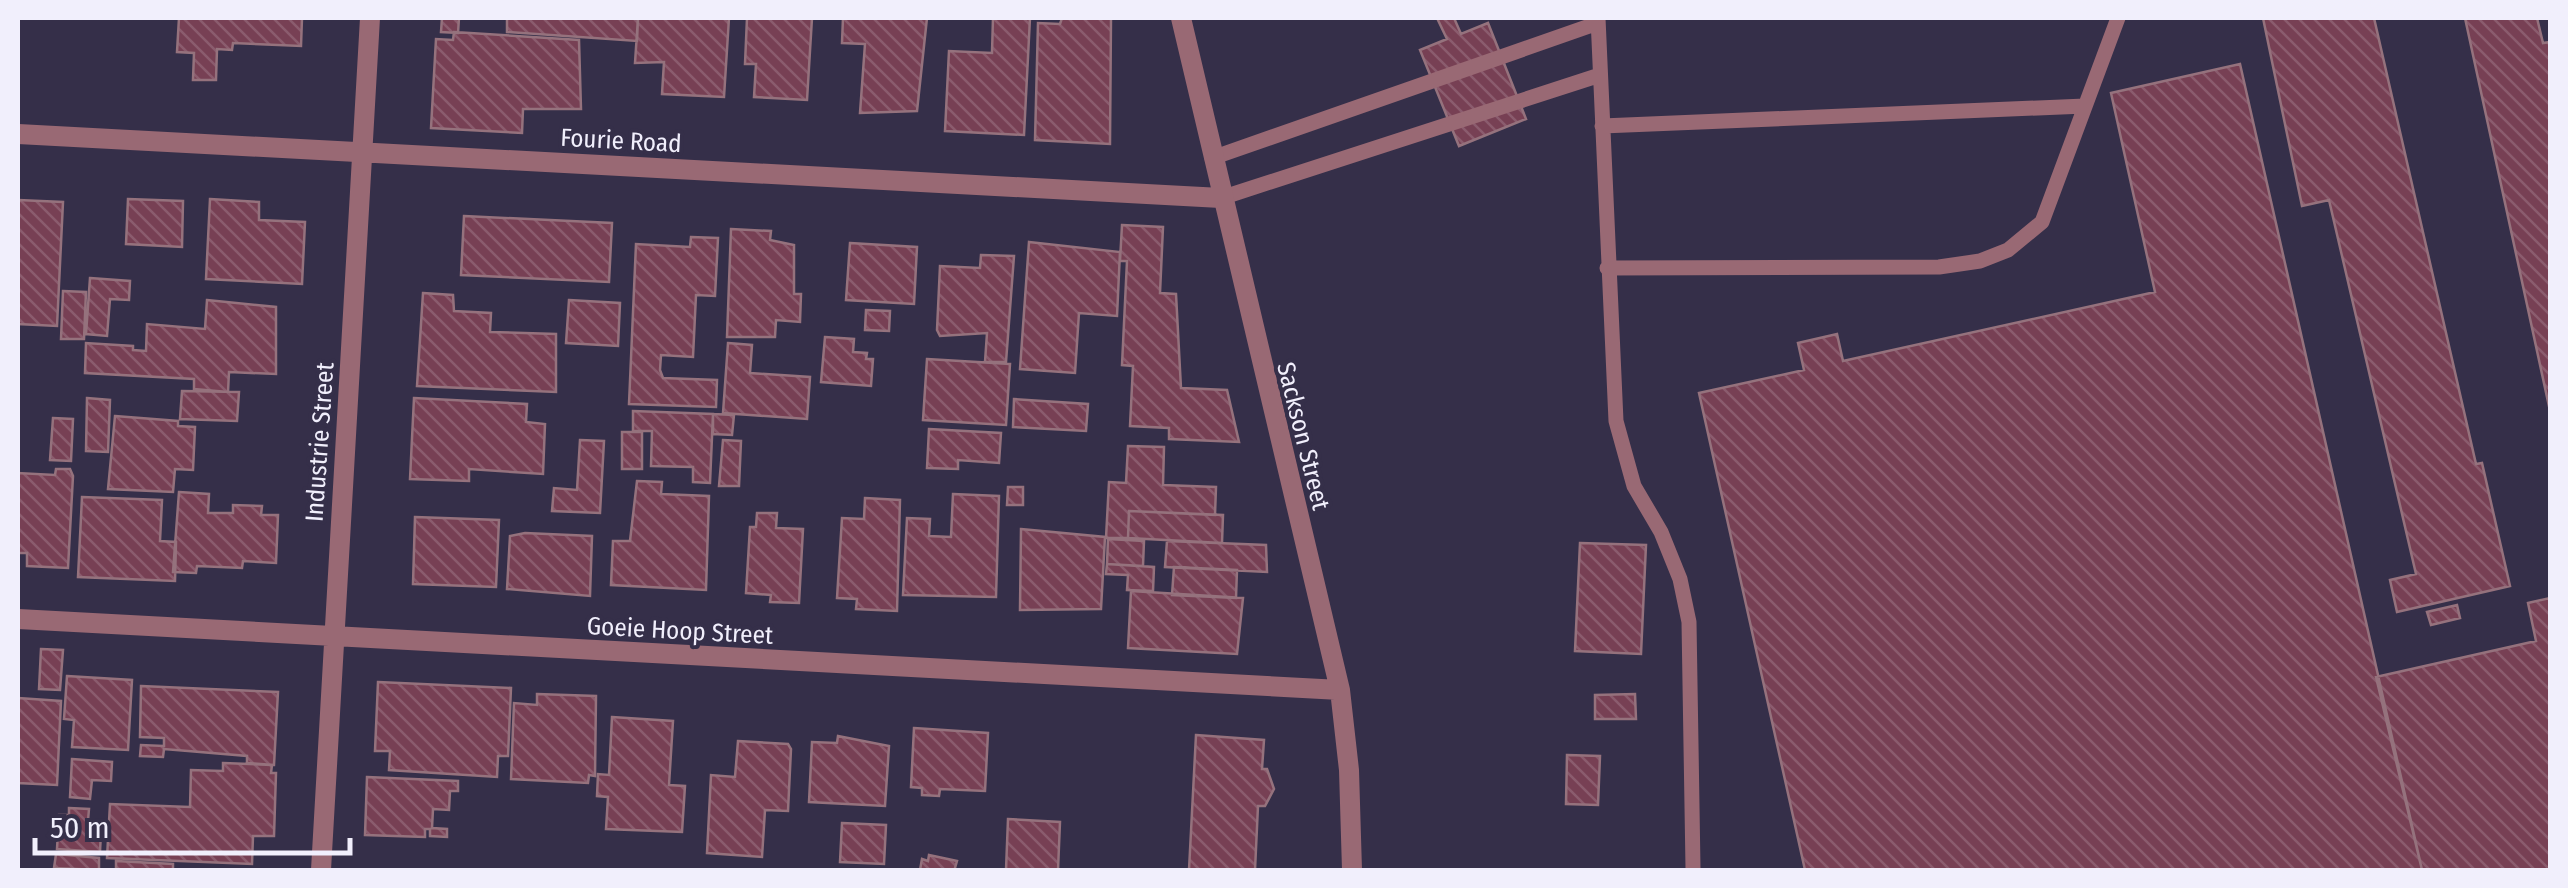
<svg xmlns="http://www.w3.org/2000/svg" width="2568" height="888" font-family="'Fira Sans Condensed',sans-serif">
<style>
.building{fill:url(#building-back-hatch);stroke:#95727d;stroke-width:2.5}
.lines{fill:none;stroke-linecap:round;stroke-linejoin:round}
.service{stroke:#996974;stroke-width:15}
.minor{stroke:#996974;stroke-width:20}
.labels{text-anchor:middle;stroke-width:8;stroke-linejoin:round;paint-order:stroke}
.street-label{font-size:25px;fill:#f1effc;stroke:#352f49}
</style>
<defs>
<pattern id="building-back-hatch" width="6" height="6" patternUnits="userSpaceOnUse" patternTransform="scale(2.5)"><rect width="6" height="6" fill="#774054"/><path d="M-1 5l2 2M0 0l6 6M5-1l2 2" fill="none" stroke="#8b5c6e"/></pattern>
</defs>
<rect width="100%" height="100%" fill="#352f49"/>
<path class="building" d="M179,18H302L301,46L233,43L232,50L217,49L216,80H193L194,53L177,52Z
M442,18H459L458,33L441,32Z
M507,18H638L637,41L507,32Z
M638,18H729L724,97L662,94L664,62L635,63Z
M747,18H812L807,100L754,97L756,64H745Z
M843,18H927L917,111L860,113L865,44L842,43Z
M993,18H1030L1024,135L945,131L949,51L992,53Z
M1062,18H1111L1110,144L1035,140L1038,23L1060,24Z
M1437,18H1454L1461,34L1488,23L1526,119L1459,146L1420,50L1447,39Z
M2263,18H2374L2476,464L2482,463L2510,586L2397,612L2390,580L2416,574L2329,200L2302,206Z
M2465,18H2537L2543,43L2550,42V411Z
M454,32L579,40L581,109H523L522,133L431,128L436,39L453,40Z
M2240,64L2422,870H1805L1699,393L1804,370L1798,343L1837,334L1843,361L2155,292L2111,93Z
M128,199L183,201L182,247L126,244Z
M210,199L259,202V220L305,222L302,284L206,279Z
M18,200L63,202L57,326L18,324Z
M464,216L612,223L609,282L461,275Z
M1122,225L1163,227L1160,293L1176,294L1181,388L1227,390L1239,442L1169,439V428L1130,426L1133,366L1122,365L1127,261H1120Z
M731,229L771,231L770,240L794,245V294H801L800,322L776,320L775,337H727Z
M691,237L718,238L715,296L696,295L693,357L661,355L660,370L663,378L717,380L716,407L629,404L636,244L690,247Z
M1029,242L1120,252L1117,316L1079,313L1075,373L1020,369Z
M850,243L917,247L914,304L846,300Z
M981,255L1014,256L1006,362H985L987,333L940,336L937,330L940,266L980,268Z
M90,278L130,281L129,300L110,299L107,336L86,334Z
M63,291L86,292L84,339H61Z
M423,293L453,295L454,311L491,313L490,332L556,334V392L417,386Z
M207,300L276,307V374L229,372L228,392L194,389V379L85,373L86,343L133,346V350L146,351L147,324L205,329Z
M569,300L620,303L618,346L566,343Z
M866,310L890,311L889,331L865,330Z
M825,337L854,339L853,352L867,353L866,359H873L871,386L821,382Z
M728,343L752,345L750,373L810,377L807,419L723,413Z
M927,359L1010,364L1006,425L923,420Z
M182,391L239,392L237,421L180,419Z
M87,398L110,400L108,452L86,451Z
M414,398L527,404L526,422L545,424L543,474L469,469V481L410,479Z
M1014,399L1088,404L1086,431L1013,427Z
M633,411L713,414L710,483L693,482V467L651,466L652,431H633Z
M713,414L734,415L732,435L713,434Z
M115,416L178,421V426L195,427L193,470L175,469L173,492L108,489Z
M53,418L73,419L71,461L50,460Z
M929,429L1001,433L999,463L958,460V469L927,468Z
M622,432H642V469H622Z
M580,440L604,441L600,513L552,511L554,488L577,490Z
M723,440L741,441L739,486H719Z
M1128,446L1164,447L1163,485L1216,487L1215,515L1129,511L1128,538H1106L1109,482L1126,483Z
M56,469H70L73,476L68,568L27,566V553H18V473L55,475Z
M637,481L662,482L661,494L709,496L706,590L611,585L613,541H630Z
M1008,487H1023V505H1007Z
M179,492L209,494L208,513H233V505L262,506L261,515H278L276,563L243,561L242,568L197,566L196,573L173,572Z
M953,494L999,496L996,597L903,595L907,518L930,519L929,536L951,537Z
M82,497L162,500L160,541L176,542L175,581L78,577Z
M865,498L900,500L897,611L856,609L857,599L837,598L842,518L864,519Z
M1129,511L1223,515L1222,543L1128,538Z
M757,513H777L776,528L803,529L799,603L770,602L771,595L746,593L750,527H756Z
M415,517L499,520L496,587L413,584Z
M1021,529L1105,537L1101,609L1020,610Z
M525,533L592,536L590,596L507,589L510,536Z
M1108,539L1144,541L1143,566L1107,564Z
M1167,541L1266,545L1267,572L1165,567Z
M1580,543L1646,545L1641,654L1575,651Z
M1107,564L1154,567L1153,591L1127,590L1128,575L1106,574Z
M1174,567L1237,570L1236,598L1172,595Z
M1131,591L1243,598L1237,654L1128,648Z
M2550,598V870H2422L2376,677L2536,641L2528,603Z
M2457,605L2460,618L2431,625L2427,612Z
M41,649L63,650L60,690L39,689Z
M67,676L132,680L128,750L72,747L74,720L64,719Z
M378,682L511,688L508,756H498L497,777L389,770L390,751H375Z
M141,686L278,692L274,765L247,763V756L188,751L164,749L163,757L140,756L141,745L164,746V738L140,737Z
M537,694L596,696L595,776L589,775L588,783L511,779L514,703L537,705Z
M1635,694L1636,719H1595V695Z
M18,698L61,701L57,785L18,783Z
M612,717L673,721L669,785L685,786L682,832L606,829L608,797L597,796L598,774L609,775Z
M914,728L988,733L985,791L940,789L939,796L922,795V788L911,787Z
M1196,735L1264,740L1262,769H1267L1274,789L1265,806H1258L1255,870H1189Z
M838,736L889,746L885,806L809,802L812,742L837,743Z
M738,741L788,744L791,749L788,811L765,810L762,857L707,853L711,775L735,777Z
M1567,755L1600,756L1598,805L1566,804Z
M72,759L112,762L111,781L92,780L90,799L70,797Z
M223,763L272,765L271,773H276L274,836H253L252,864L107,858L110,804L190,807L191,770L223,771Z
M367,777L458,781V791H450L449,810L433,809L432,828L447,829V837L430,836V829H425V837L365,835Z
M69,808L89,809L87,832H101L100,852L57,849L59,815H69Z
M1008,819L1060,822L1058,870H1006Z
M842,823L886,825L884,864L840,862Z
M56,854L99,858V870L54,868Z
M929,855L957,861L955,868L965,870H920L922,859L928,861Z
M116,861L173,864V870H116Z"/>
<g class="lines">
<path class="service" d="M1598,18L1616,421L1634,486L1661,532L1680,579L1689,622L1693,868
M1602,126L2085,106
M1212,158L1598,23
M1221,198L1600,75
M1607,268L1939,267L1980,261L2008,250L2042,222L2118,18"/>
<path class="minor" d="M1181,18L1340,690L1349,770L1352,870
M18,134L1221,198
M18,619L1340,690
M321,870L370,18"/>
</g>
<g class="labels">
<g class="street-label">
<text transform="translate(621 140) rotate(3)" y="9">Fourie Road</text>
<text transform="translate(1304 436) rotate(76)" y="9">Sackson Street</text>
<text transform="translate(319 442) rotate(-86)" y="9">Industrie Street</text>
<text transform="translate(680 630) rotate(3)" y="9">Goeie Hoop Street</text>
</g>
</g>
<rect width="2568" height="888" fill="none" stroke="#f1effc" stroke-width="40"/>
<path d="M35 838v15h315v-15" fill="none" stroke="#f1effc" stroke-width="5"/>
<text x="50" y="838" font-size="30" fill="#f1effc" stroke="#352f49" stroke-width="8" paint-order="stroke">50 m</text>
</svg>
